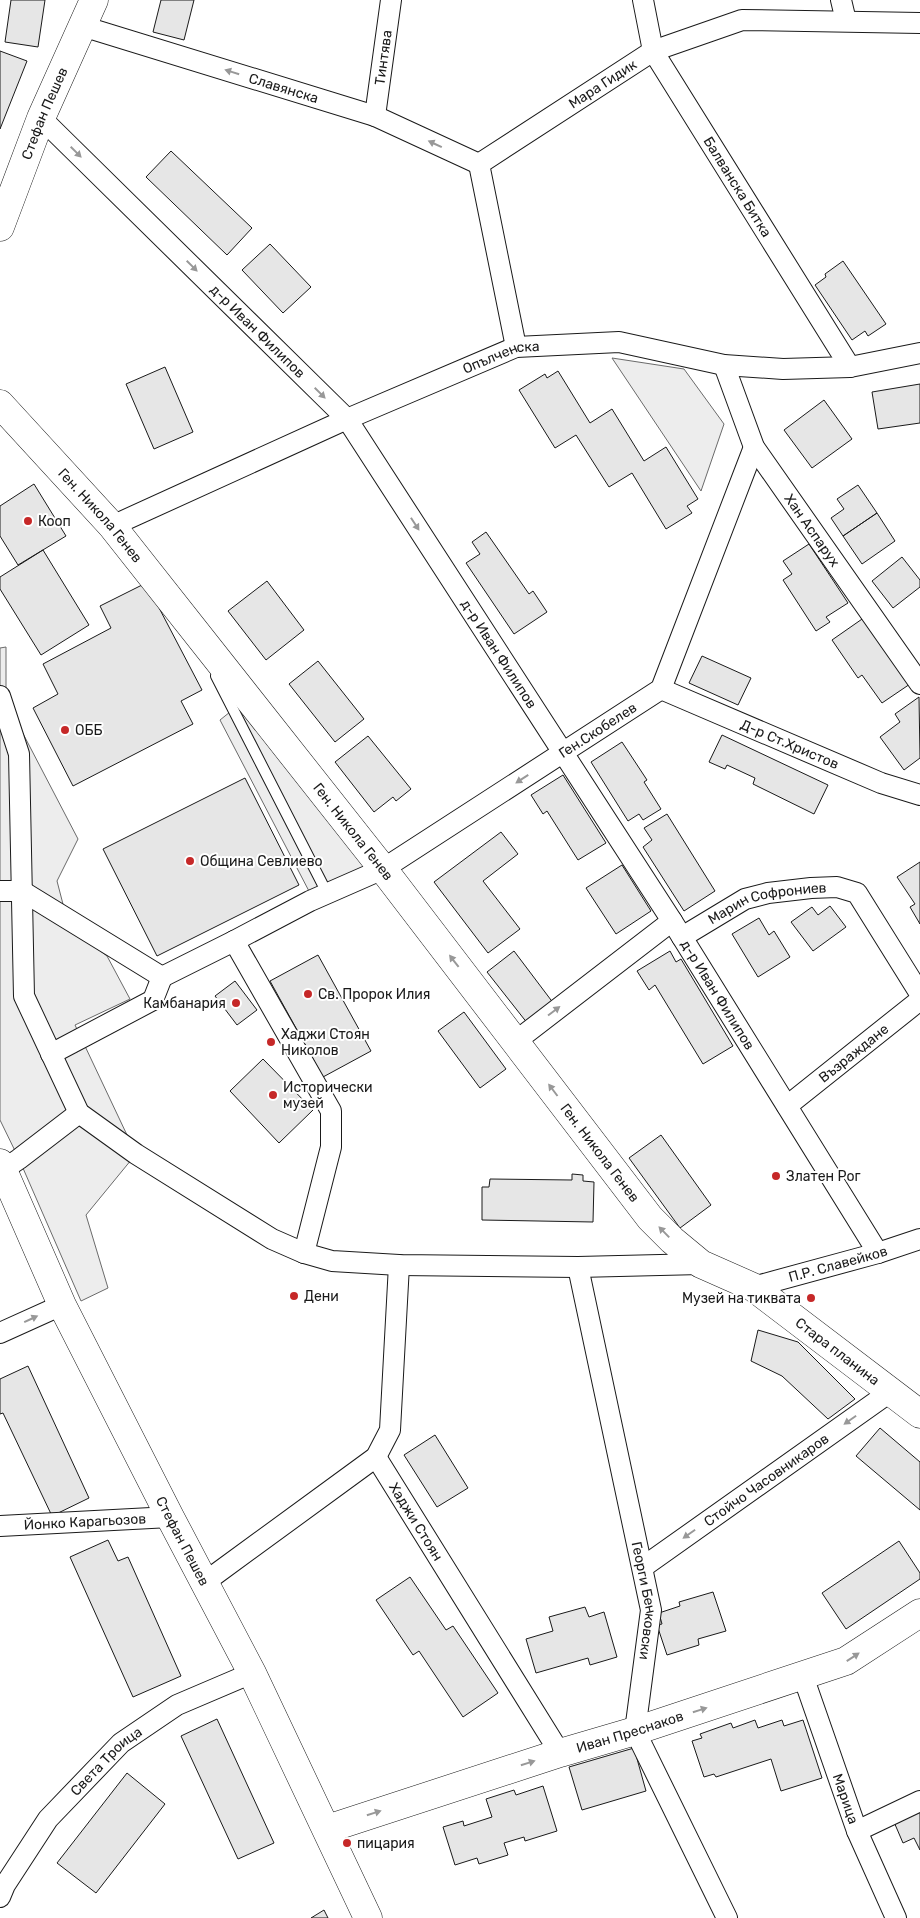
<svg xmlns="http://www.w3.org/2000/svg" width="920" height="1918" font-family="Rubik,sans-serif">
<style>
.built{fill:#ededed;stroke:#6a6a6a}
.building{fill:#e6e6e6;stroke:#1a1a1a}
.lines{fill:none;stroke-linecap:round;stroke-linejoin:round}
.lane-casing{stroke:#1a1a1a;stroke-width:12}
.street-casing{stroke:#1a1a1a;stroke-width:22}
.secondary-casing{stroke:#1a1a1a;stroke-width:29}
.lane{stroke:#fff;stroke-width:10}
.street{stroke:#fff;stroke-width:20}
.secondary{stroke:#fff;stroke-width:28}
.oneway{fill:#989898}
.poi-dot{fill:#c62828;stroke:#fff;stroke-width:2}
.labels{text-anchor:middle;stroke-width:4;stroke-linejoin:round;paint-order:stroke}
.street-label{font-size:14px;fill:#1a1a1a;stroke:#fff}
.poi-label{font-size:14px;fill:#1a1a1a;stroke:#fff;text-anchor:start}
</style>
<rect width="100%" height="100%" fill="#fff"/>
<path class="built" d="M612,358L684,369L724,424L701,491Z
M6,647V701L78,839L57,881L64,908L79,935L107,956L130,999L75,1025L136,1154L86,1215L108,1288L81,1301L19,1159L0,1120V648Z
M245,700L375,864L311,895L220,720Z"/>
<path class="building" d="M11,0H45L38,47L5,42Z
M161,0H194L184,40L153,32Z
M0,51L27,61L0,129Z
M171,151L252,228L227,255L146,177Z
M270,244L311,287L283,313L242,270Z
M843,261L886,324L868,336L865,331L852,340L815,285L826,277L825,274Z
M165,367L193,432L154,449L126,384Z
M558,371L590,423L612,409L644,461L666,447L698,499L687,506L692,513L666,529L632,473L609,487L576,435L555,448L519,390L545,374L547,378Z
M920,384V423L878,429L872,392Z
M824,400L852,439L812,468L784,430Z
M34,484L66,536L18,565L0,536V506Z
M858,485L877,513L843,536L831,518L844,509L837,499Z
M877,513L895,541L862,564L843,536Z
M486,532L529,594L533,591L547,612L514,634L466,563L480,554L472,542Z
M809,544L848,603L826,617L830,622L816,631L783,580L792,574L783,561Z
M43,550L89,625L41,655L0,589V577Z
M902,557L920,580V587L893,608L872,581Z
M267,581L304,630L266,660L228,611Z
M146,583L202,690L181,701L193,724L73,786L33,708L58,694L43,664L111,628L100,606Z
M865,617L910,684L882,703L862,675L858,678L832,640Z
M702,656L751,678L738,705L689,683Z
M318,661L364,719L335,742L289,684Z
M919,697L920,758L904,770L880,737L900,722L895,714Z
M722,735L828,785L814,814L753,784L755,778L727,765L725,769L709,762Z
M368,736L411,789L396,801L393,797L374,812L335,762Z
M622,742L647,780L644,782L661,809L643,820L639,814L628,821L591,762Z
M563,775L606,843L578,860L547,811L543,814L531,795Z
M245,778L299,885L157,956L103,849Z
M667,814L715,891L684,911L643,847L652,840L644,828Z
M501,832L518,854L483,881L520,929L488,953L434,882Z
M920,862V924L910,907L915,904L897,877Z
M622,865L651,911L616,934L586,888Z
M830,906L846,927L813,951L791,922L812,907L818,915Z
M759,918L769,935L774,931L790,957L758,977L732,934Z
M514,951L554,1004L528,1024L487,972Z
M670,951L676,962L681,959L733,1046L703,1064L655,985L649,990L637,971Z
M318,955L371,1051L323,1077L270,981Z
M235,981L257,1010L237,1025L215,996Z
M464,1012L506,1069L480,1088L438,1031Z
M263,1059L313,1110L279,1143L230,1091Z
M661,1135L711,1205L680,1228L629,1158Z
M572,1174L583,1175V1181L594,1182L593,1222L482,1220V1187H489L490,1179L572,1180Z
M758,1330L798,1342L855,1399L828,1419L782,1376L751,1361Z
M28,1366L89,1498L52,1516L3,1413L0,1414V1379Z
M880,1428L920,1462V1510L856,1456Z
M435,1435L468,1488L437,1507L404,1455Z
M108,1540L118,1561L128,1557L181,1676L133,1697L70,1557Z
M899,1541L920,1573V1579L846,1629L822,1593Z
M410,1577L446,1630L453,1626L498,1693L463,1717L419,1651L413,1655L376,1600Z
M713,1592L726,1631L698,1639L699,1645L667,1655L657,1625L662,1624L659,1613L680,1606L679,1602Z
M585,1607L589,1617L604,1612L617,1657L590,1665L588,1658L536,1673L526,1639L553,1631L549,1617Z
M217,1719L274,1843L238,1859L181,1736Z
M755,1720L758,1728L782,1720L784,1726L803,1720L822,1778L781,1791L771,1759L716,1777L714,1774L704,1777L692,1741L702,1738L700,1734L731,1723L733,1728Z
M634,1748L646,1791L582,1810L569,1767Z
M127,1773L165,1804L96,1893L57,1863Z
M543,1786L557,1831L525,1841L524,1837L504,1843L508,1855L479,1864L477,1858L455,1865L443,1827L463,1821L464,1826L492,1817L486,1799L514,1790L516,1795Z
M920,1810V1850L914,1838L903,1843L894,1822Z
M324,1910L328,1918H311Z"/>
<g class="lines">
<g class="lane-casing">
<path id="lane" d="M216,676L327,893"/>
</g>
<g class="street-casing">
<g id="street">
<path id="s1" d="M643,0L653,51L850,367"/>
<path d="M841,0L846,21"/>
<path id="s2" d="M82,26L375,116L479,164"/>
<path id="s3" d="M375,116L391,0"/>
<path id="s4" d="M41,118L347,419L672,921L878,1253"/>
<path id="s5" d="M516,347L479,164L653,51L742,20L920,23"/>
<path id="s6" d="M724,365L754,447L920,684"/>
<path id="s7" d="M112,526L347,419L516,347L619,342L724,365L783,369L850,367L920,353"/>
<path id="s8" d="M661,689L881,783L920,795"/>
<path d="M0,696L19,754L24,996L79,1113L136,1154L272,1239L304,1253L332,1261L399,1265L578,1267L701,1264"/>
<path id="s9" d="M0,891H22L162,977L234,941L310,901L383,869L661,689L754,447"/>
<path id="s10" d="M682,937L745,899L768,893L811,888L837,887L857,893L920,994"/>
<path d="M234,941L331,1111V1147L304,1253"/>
<path d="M516,1041L672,921"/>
<path d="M51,1054L153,1000L162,977"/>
<path id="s11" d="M787,1106L920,1000"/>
<path d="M3,1170L19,1159L79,1113"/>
<path id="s12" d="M578,1267L651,1610L635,1731L727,1918"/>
<path id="s13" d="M753,1287L878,1253L920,1239"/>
<path d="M0,1333L62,1305"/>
<path id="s14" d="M376,1457L560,1753"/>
<path id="s15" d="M0,1526L170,1517"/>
<path id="s16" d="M643,1567L890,1392"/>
<path d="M205,1582L376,1457L390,1430L399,1265"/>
<path id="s17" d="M803,1676L857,1831L896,1918"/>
<path d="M857,1831L920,1801"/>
<path id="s18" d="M0,1897L5,1885L48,1819L121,1743L177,1705L252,1673"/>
</g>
</g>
<g class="secondary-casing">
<g id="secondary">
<path id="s19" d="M0,227L41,118L94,0"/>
<path id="s20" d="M0,404L112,526L383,869L650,1218L672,1240L701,1264L753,1287L920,1414"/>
<path id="s21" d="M0,1163L62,1305L170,1517L252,1673L368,1918"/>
<path id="s22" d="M327,1829L560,1753L635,1731L846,1661L920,1613"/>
</g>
</g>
<use href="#lane" class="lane"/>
<use href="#street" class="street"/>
<use href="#secondary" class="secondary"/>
</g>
<defs><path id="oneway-solid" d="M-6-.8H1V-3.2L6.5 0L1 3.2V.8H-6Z" transform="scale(1.25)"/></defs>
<g class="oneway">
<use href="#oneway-solid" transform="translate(232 72) rotate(-163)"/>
<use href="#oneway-solid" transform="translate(435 144) rotate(-155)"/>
<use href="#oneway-solid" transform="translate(76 152) rotate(45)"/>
<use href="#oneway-solid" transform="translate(192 266) rotate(45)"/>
<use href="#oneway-solid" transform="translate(320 393) rotate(45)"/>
<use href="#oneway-solid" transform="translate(415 524) rotate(57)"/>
<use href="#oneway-solid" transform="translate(522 779) rotate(147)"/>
<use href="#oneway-solid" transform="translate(454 961) rotate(-128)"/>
<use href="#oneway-solid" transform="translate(554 1011) rotate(-37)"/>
<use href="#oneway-solid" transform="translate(553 1090) rotate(-127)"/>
<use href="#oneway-solid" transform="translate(664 1232) rotate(-134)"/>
<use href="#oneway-solid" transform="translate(31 1319) rotate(-25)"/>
<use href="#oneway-solid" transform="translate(850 1420) rotate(145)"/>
<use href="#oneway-solid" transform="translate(689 1534) rotate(145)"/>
<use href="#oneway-solid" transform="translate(853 1657) rotate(-33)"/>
<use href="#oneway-solid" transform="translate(700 1710) rotate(-18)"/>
<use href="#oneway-solid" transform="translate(528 1763) rotate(-18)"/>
<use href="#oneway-solid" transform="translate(374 1813) rotate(-18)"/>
</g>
<g class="poi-dot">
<circle cx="28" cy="521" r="5"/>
<circle cx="65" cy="730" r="5"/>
<circle cx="190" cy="861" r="5"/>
<circle cx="308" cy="994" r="5"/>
<circle cx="236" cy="1003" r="5"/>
<circle cx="271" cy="1042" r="5"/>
<circle cx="273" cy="1095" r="5"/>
<circle cx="776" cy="1176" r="5"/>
<circle cx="294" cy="1296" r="5"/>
<circle cx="811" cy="1298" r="5"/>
<circle cx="347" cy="1843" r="5"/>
</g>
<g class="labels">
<g class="street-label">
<text dy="5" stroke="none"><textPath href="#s3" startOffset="59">Тинтява</textPath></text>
<text dy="5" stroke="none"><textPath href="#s5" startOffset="334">Мара Гидик</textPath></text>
<text dy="5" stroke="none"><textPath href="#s2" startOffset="211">Славянска</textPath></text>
<text dy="5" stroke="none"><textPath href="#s19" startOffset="122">Стефан Пешев</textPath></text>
<text dy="5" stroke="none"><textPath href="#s1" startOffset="212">Балванска Битка</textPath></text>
<text dy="5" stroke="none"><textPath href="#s4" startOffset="304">д-р Иван Филипов</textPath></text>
<text dy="5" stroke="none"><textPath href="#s7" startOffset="425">Опълченска</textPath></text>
<text dy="5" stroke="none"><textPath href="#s20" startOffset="150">Ген. Никола Генев</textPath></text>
<text dy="5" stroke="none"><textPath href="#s6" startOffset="189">Хан Аспарух</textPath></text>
<text dy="5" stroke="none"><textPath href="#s4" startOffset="709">д-р Иван Филипов</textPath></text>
<text dy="5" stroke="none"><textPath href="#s9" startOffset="688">Ген.Скобелев</textPath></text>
<text dy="5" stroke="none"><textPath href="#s8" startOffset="140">Д-р Ст.Христов</textPath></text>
<text dy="5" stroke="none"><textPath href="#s20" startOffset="555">Ген. Никола Генев</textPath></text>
<text dy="5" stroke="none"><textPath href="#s10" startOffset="94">Марин Софрониев</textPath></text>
<text dy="5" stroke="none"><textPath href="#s4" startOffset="1114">д-р Иван Филипов</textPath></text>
<text dy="5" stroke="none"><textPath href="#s11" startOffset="85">Възраждане</textPath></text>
<text dy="5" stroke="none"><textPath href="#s20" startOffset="960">Ген. Никола Генев</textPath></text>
<text dy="5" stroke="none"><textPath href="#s13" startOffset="88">П.Р. Славейков</textPath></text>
<text dy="5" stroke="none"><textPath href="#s20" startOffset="1274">Стара планина</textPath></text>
<text dy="5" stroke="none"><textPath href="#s16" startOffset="151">Стойчо Часовникаров</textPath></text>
<text dy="5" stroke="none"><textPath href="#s15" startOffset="85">Йонко Карагьозов</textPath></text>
<text dy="5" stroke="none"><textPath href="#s14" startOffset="76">Хаджи Стоян</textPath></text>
<text dy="5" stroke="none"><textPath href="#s21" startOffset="420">Стефан Пешев</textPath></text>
<text dy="5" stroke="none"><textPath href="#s12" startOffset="341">Георги Бенковски</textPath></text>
<text dy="5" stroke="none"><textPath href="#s22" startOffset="318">Иван Преснаков</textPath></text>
<text dy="5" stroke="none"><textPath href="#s18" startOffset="174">Света Троица</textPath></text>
<text dy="5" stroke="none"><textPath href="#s17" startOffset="130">Марица</textPath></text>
</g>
<g class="poi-label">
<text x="38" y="526">Кооп</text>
<text x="75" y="735">ОББ</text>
<text x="200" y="866">Община Севлиево</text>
<text x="318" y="999">Св. Пророк Илия</text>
<text x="226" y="1008" text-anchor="end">Камбанария</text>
<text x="281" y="1039">Хаджи Стоян<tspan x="281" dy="16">Николов</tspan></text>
<text x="283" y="1092">Исторически<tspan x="283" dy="16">музей</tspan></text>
<text x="786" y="1181">Златен Рог</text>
<text x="304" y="1301">Дени</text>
<text x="801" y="1303" text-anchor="end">Музей на тиквата</text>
<text x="357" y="1848">пицария</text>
</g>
</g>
</svg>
